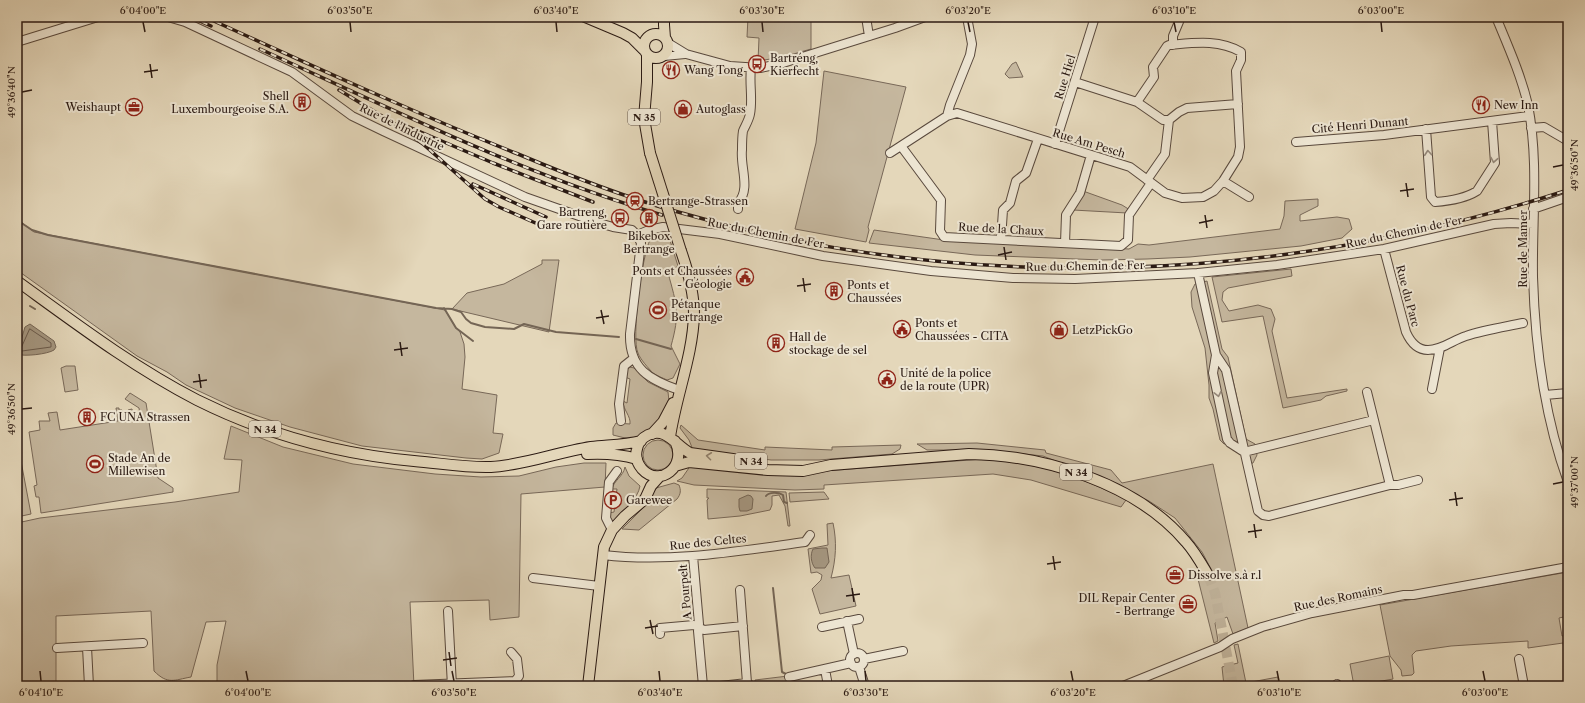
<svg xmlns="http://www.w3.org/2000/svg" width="1585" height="703" font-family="'Libre Caslon Text',serif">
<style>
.green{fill:#c5b79e;stroke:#786858}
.water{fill:#a59781;stroke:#746555}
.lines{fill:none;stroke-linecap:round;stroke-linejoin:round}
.shore{stroke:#68584a;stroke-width:1}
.stream{stroke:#746555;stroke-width:2}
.major-tunnel{stroke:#bfb199;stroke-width:10;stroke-dasharray:10 5;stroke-linecap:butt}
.minor-casing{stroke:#59493d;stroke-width:10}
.major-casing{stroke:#2b1a13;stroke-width:12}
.minor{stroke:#ede5d2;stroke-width:8}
.major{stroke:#e4d7ba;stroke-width:10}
.rail-casing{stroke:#2b1a13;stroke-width:3.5}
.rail{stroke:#ede5d2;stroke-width:2;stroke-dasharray:6;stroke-linecap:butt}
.major-bridge-casing{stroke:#2b1a13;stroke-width:12;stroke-linecap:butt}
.major-bridge{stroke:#e4d7ba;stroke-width:10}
.oneway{stroke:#968a7c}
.oneway2{stroke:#91826f}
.ticks{fill:none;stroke:#2b1a13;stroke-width:1.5}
.labels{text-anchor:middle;stroke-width:4;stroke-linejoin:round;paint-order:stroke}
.shield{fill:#ede5d2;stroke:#65574c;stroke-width:1}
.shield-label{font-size:10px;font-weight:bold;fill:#2b1a13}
.poi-label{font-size:11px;fill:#2b1a13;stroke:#ede5d2;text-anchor:start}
.street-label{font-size:11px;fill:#2b1a13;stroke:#ede5d2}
.neatline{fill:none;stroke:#2b1a13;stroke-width:1.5}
.ticks-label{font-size:10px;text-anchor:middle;fill:#2b1a13}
</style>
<rect width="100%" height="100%" fill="#e4d7ba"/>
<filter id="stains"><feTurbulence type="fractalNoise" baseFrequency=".005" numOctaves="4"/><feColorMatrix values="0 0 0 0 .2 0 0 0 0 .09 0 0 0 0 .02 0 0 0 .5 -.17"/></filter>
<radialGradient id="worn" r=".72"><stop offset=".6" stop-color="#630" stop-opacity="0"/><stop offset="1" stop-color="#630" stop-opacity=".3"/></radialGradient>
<path class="green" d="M748,17H811V49L783,57L758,61L759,38L747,37Z
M1016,62L1023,77L1009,78L1005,74L1012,64Z
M824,71L906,87L868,227L869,230L866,242L795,229L816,143Z
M1083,191L1122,205L1130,210L1127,213L1073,210Z
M1318,199V206L1300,215V221L1337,217L1349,219L1352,229L1342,238L1301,246L1190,257L1147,259L1102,260L975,255L869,243L874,230L944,240L1129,249L1138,244L1149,245L1280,229L1284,216L1285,201Z
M17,219L34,232L445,310L456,328L460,332L464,344L465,357L462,389L497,395L493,433L503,434L499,453L482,459L466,458L362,446L290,427L235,408L186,385L167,372L137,356L17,270Z
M668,234L678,266L668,273C677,305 680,314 671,346L680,364L673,378L667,380C663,378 657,376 653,373C649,369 640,359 638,353C631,339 642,255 650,240Z
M542,260H559L549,332L452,309L467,293L504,284L542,264Z
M1291,269L1292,276L1228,288L1223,292L1222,300L1229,311L1258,305L1271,309L1275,319L1272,331L1287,398L1347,389V391L1326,396L1321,400L1283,408L1263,316L1222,322L1212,277Z
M1207,281L1222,349L1228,357L1246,439L1255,444L1257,455L1253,463L1247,465L1244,452L1230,443L1224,444L1220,440L1213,409L1209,398V385L1205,348L1192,307L1191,292L1195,284Z
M66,366H75L78,390L65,392L61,368Z
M630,367L634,368L648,382L668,392L669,401L661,422L639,437L629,439L613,435V428L616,423L630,424C631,416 623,410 623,401L627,403L630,379L625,377L626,371Z
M130,393L146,403L158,478L173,488V492L41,513L39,497H36L34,486L37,485L29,432L40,430L39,421H50L48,413L57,412L60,430L118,421L116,408H119V410H122L123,417L130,416V415H128V410L132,409L133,416L140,415L139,408L125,399Z
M681,425L698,440L765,450V447L832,450V447L901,445L900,449L892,454L819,460H771L693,450L689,440L680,428Z
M231,426L283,447L353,464L435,474L481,477L519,476L556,467L584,463H606L605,487L521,494L519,617L490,620L489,600L410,602L414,686H217V665L226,621L206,622L191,677C174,680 168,685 154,671L151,611L56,616V686H17V523L40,518L175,502L239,492L242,460L224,459Z
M17,440L31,514L17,517Z
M643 455a15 15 0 1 1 30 0a15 15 0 1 1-30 0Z
M977,443L1045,450L1046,453L1111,470L1122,483L1213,464L1248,628L1233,634L1227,617L1215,623L1218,641L1214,643L1198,579L1208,575L1211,569L1202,552L1175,518L1149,501L1114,484L1043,456L987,450H927L917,444Z
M983,459C1036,463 1079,475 1126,500L1121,507L1031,480L993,474L824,485V489L795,490L694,485L677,481L682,478L691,465L811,472Z
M625,467L629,476L640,486C638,499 623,511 616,521H611L608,519L609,513L614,512L617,489H612C614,480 623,477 625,467Z
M674,483L679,485C681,490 681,494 677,499L639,530L622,529L647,504L656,488Z
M707,489L786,492L790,526H788L785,506L779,495L772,496V505L770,510L740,516L708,519L707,500L709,498H707Z
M824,492L829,499L790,502L789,493Z
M833,523C837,542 836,559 831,578L849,575L856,606L820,614L812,589L821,580L822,575L817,572L811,573L808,549L828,545L827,524Z
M1568,572V616L1559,618L1562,636L1568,635V655H1565L1563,643L1528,648V641L1451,646L1416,651L1412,655L1414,673L1412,675L1402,676L1401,670L1390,656L1380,605Z
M1238,644L1246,683L1278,677L1279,686H1224L1222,667L1238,663L1234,645Z
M1389,656L1393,679L1354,686L1350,664Z
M788,676L789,686H755V680Z"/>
<path class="water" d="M30,324L54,341L56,347L54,350C48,354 24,357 17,354L25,327Z
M748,495L751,496L753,499L752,509L747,511H740L739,507V499Z
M822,548H827L829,562L825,568H815C811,563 810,555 813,549Z"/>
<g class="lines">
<path class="shore" d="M30,329L51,343V347L22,351L21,349Z"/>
<path class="stream" d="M17,220L32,230L48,235L436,308L452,309L461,312L466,319L471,323L485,327L514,329L524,324L556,332L619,337
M30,306L35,309
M444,308L456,328L473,341
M636,339L671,349
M17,427L19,441
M766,496C769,492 778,492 783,495L784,502L787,503
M773,588L782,672L786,674
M787,679L788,686"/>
<path class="major-tunnel" d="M1208,575L1215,593L1233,686"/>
<g class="minor-casing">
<path id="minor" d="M168,17L185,22L292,72L352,116L383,131L525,197L599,223L613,227L632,230L637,235L641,243L630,334C629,369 650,380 679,390
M866,17L869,36
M1496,17C1508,46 1521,75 1528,105C1539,162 1532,220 1533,277C1535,344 1545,419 1568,482
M17,42L98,17
M668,43L686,54L730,66L760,68L783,63L895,28L925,17
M1173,45V36L1181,17
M664,56L685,54
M1075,82L1137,102L1163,120H1169L1179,112L1187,108L1238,104
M947,116L957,113L1130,167L1165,193L1182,198L1203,197L1214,191L1223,181L1238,157L1240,147L1236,71L1241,60V52C1218,39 1194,43 1169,45L1167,46L1153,67L1154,77L1137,102
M1531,128L1544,127L1568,141
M1426,129L1431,197L1435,202C1449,201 1466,198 1477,191L1495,163L1492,121
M1296,142L1384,135L1529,116
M1055,144L1095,17
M901,146L941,200L940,231L944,237L1121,246L1128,240L1129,215L1151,183
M890,153L947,116L950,105L970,55L972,44L967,17
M1147,180L1165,154L1169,120
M1223,181L1249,197
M738,209V203C751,189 740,167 742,150C742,144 742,137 743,131C745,126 749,120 750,114C753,99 749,83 751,68
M1533,209L1568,197
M637,235L649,230L663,227L720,234L823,256L931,271L1013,278L1075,279L1198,273L1277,265L1384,249L1494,224L1511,223L1533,224
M1001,240L1003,210L1010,203L1016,181L1026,173L1038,139
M1065,243L1066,215L1080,193L1091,155
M1384,249L1406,332C1410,341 1417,350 1428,350C1442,350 1453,340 1466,336C1484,330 1504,327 1523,323
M1198,273L1216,355L1213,373L1227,439L1230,443L1244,452
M1216,355L1226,370L1258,511L1263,515L1269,516L1390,485H1398L1418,480
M1432,389L1440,348
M1367,392L1390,485
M1545,395L1568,393
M621,421L619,404L624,366L634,358
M1244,452L1374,420
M612,530L606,518L609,482L617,471
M603,555C670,563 739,551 805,542L810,535
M693,556L699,624L698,631L703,686
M533,578L599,586
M740,590L747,683L752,686
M448,611L452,686
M847,621L854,654
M822,627L859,619
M660,634V628L694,625L704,630L743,626
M87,647L89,686
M57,648L143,643
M850 660a7 7 0 1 1 14 0a7 7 0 1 1-14 0Z
M864,659L903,651
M1519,659L1524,686
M859,667L865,686
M825,669L828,686
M789,677L851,663
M414,685L515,681L519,676L517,659L511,652
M720,686L747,683
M1123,686L1220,647L1232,639L1262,627L1312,613L1404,595H1413L1568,567
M1336,686L1337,684"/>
</g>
<g class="major-casing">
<path id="major" d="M585,17L623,33L632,38L644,50
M664,17V25L665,38
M644 46a12 12 0 1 1 24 0a12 12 0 1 1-24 0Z
M647,54V82L644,118L650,153
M17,281C75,323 133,367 197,400C265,434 339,454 414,461C439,463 466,468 491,467C526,465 557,452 591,447C608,445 624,445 641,441
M652,434L663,422L673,403
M670,437C676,396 693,355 694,314C694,292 688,271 681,251
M675,441C688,467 659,488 642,469C637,463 635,456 637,449C638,443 642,438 648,435C666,426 676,446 690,453L761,463
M587,454C605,453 620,454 637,459
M675,466L689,462L768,470L803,471L831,465L969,454C1044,455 1136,483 1186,542C1195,552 1201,563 1208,575
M588,686L604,547L612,530L625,516L645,499L651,486L660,476"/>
</g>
<use href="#minor" class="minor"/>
<use href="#major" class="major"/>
<g class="rail-casing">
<path id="rail" d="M191,17L211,26
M205,17C309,64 412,112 518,154C568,175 619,195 671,210C964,296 1279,284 1568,190
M260,49C391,109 523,174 662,215
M339,90L400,127L423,144L485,199L499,207L540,225
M402,124L493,163L593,202
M473,184L546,217"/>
</g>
<use href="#rail" class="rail"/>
<g class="major-bridge-casing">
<path id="major-bridge" d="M650,153L681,251"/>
</g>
<use href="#major-bridge" class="major-bridge"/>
</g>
<defs><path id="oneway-chevron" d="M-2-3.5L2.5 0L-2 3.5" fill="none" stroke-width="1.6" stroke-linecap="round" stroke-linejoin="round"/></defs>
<g class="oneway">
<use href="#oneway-chevron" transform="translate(1428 153) rotate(-95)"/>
<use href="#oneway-chevron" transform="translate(1494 160) rotate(100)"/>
<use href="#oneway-chevron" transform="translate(1218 394) rotate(78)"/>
</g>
<use class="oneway2" href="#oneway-chevron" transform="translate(709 456) rotate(-173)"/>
<path class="ticks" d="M143,22L145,32M350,22L351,32M556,22L557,32M762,22L763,32M968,22L970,32M1174,22L1176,32M1381,22L1382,32M150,64L152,78M144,72L158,70M22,92L32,90M1553,167L1563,165M1406,183L1408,197M1400,191L1414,189M1205,215L1207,228M1199,223L1213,220M1004,247L1006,260M998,255L1012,252M803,278L805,292M797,286L811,284M601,310L604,324M596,318L609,316M400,342L402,356M394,350L408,348M199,374L201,388M193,382L207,380M22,409L32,408M1553,484L1563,482M1455,492L1457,506M1449,500L1463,498M1254,524L1256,538M1248,532L1262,530M1053,556L1055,570M1047,564L1061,562M852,588L854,602M846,596L860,594M650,620L653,634M645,628L658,626M449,652L451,666M443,660L457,658M40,671L41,681M246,671L248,681M452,671L454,681M659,671L660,681M865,671L866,681M1071,671L1073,681M1277,671L1279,681M1483,671L1485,681"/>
<defs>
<g id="bus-ring" transform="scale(0.9)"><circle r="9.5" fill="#ede5d2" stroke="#8f2418" stroke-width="1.5"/><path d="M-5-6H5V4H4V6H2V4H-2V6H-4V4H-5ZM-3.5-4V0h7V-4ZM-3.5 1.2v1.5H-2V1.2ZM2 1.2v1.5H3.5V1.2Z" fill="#8f2418"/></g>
<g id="restaurant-ring" transform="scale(0.9)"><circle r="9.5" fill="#ede5d2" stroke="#8f2418" stroke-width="1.5"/><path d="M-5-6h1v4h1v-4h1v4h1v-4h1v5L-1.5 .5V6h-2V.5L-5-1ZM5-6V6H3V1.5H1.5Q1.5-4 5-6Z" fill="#8f2418"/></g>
<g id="building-ring" transform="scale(0.9)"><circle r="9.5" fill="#ede5d2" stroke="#8f2418" stroke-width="1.5"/><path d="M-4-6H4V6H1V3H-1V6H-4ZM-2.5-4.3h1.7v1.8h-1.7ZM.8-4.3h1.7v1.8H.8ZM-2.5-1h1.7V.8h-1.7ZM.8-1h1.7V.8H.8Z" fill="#8f2418"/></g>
<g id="office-ring" transform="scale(0.9)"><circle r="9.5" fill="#ede5d2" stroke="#8f2418" stroke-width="1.5"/><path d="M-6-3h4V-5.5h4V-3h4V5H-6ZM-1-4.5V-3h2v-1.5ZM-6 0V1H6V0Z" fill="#8f2418"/></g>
<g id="shop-ring" transform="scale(0.9)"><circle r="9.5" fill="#ede5d2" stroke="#8f2418" stroke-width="1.5"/><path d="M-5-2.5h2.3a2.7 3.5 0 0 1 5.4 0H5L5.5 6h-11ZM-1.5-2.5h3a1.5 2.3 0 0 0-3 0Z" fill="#8f2418"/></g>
<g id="station-ring" transform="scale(0.9)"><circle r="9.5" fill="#ede5d2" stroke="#8f2418" stroke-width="1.5"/><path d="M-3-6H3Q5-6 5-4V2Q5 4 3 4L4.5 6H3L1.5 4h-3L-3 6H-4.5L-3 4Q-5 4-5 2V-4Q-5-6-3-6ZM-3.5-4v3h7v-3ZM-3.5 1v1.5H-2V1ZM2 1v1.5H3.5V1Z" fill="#8f2418"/></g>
<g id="civic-ring" transform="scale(0.9)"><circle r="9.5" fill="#ede5d2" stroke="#8f2418" stroke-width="1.5"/><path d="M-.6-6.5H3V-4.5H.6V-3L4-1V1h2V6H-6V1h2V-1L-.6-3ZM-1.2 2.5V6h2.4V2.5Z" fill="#8f2418"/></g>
<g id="stadium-ring" transform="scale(0.9)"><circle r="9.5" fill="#ede5d2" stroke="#8f2418" stroke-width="1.5"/><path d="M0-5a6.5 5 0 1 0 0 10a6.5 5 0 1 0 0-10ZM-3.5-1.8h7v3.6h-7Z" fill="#8f2418"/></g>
<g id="parking-ring" transform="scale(0.9)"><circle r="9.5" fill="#ede5d2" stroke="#8f2418" stroke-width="1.5"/><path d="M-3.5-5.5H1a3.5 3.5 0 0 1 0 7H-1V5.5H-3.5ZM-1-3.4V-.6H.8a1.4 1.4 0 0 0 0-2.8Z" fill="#8f2418"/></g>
</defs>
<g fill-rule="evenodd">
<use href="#bus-ring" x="757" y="64"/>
<use href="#restaurant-ring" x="671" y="70"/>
<use href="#building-ring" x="302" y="102"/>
<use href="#restaurant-ring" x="1481" y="105"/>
<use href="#office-ring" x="134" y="107"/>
<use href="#shop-ring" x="683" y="109"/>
<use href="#station-ring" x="635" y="201"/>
<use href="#bus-ring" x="620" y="218"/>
<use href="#building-ring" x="649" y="218"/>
<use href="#civic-ring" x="745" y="277"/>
<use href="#building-ring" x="834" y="291"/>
<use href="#stadium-ring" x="658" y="310"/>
<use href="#civic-ring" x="902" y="329"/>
<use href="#shop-ring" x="1059" y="330"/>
<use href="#building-ring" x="776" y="343"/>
<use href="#civic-ring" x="887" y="379"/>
<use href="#building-ring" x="87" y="417"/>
<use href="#stadium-ring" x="95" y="464"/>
<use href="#parking-ring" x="613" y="500"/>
<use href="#office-ring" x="1175" y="575"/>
<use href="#office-ring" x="1188" y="604"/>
</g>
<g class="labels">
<g class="shield">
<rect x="628" y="109" width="32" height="16" rx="3"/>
<rect x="249" y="421" width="32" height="16" rx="3"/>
<rect x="735" y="453" width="32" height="16" rx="3"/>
<rect x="1060" y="464" width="32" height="16" rx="3"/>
</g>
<g class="shield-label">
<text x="644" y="121">N 35</text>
<text x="265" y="433">N 34</text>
<text x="751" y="465">N 34</text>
<text x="1076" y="476">N 34</text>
</g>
<g class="poi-label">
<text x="770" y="62">Bartréng,<tspan x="770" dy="13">Kierfecht</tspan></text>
<text x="684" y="74">Wang Tong</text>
<text x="289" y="100" text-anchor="end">Shell<tspan x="289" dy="13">Luxembourgeoise S.A.</tspan></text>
<text x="1494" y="109">New Inn</text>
<text x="121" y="111" text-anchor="end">Weishaupt</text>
<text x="696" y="113">Autoglass</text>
<text x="648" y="205">Bertrange-Strassen</text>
<text x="607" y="216" text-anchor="end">Bartreng,<tspan x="607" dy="13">Gare routière</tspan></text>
<text x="649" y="240" text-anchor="middle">Bikebox<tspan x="649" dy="13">Bertrange</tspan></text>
<text x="732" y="275" text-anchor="end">Ponts et Chaussées<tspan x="732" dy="13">- Géologie</tspan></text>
<text x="847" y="289">Ponts et<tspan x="847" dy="13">Chaussées</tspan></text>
<text x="671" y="308">Pétanque<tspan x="671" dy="13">Bertrange</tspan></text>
<text x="915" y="327">Ponts et<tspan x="915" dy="13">Chaussées - CITA</tspan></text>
<text x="1072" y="334">LetzPickGo</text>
<text x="789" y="341">Hall de<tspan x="789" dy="13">stockage de sel</tspan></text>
<text x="900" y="377">Unité de la police<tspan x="900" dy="13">de la route (UPR)</tspan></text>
<text x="100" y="421">FC UNA Strassen</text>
<text x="108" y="462">Stade An de<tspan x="108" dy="13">Millewisen</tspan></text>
<text x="626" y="504">Garewee</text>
<text x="1188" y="579">Dissolve s.à r.l</text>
<text x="1175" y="602" text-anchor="end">DIL Repair Center<tspan x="1175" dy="13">- Bertrange</tspan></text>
</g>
<g class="street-label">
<text transform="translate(1065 77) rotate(-73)" y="4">Rue Hiel</text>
<text transform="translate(1360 125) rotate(-5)" y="4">Cité Henri Dunant</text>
<text transform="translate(402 127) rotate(26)" y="4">Rue de l'Industrie</text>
<text transform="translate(1089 143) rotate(17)" y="4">Rue Am Pesch</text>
<text transform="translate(1001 229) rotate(3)" y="4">Rue de la Chaux</text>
<text transform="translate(1404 232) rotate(-12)" y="4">Rue du Chemin de Fer</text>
<text transform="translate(766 233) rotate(11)" y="4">Rue du Chemin de Fer</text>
<text transform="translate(1523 249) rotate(-90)" y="4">Rue de Mamer</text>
<text transform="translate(1085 266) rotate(-1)" y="4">Rue du Chemin de Fer</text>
<text transform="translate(1408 296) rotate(75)" y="4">Rue du Parc</text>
<text transform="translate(708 542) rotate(-6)" y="4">Rue des Celtes</text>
<text transform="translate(685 592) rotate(-95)" y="4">A Pourpelt</text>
<text transform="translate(1338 598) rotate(-12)" y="4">Rue des Romains</text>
</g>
</g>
<rect width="1585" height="703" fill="none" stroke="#e4d7ba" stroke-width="44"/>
<rect x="22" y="22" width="1541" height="659" class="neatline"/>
<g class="ticks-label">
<text x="143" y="14">6°04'00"E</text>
<text x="350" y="14">6°03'50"E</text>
<text x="556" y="14">6°03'40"E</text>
<text x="762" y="14">6°03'30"E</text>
<text x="968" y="14">6°03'20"E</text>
<text x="1174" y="14">6°03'10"E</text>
<text x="1381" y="14">6°03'00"E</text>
<text transform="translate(11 92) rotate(-90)" y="4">49°36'40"N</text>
<text transform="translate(1574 165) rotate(-90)" y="4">49°36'50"N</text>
<text transform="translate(11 409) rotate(-90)" y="4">49°36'50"N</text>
<text transform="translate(1574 482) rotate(-90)" y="4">49°37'00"N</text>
<text x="41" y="696">6°04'10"E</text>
<text x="248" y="696">6°04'00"E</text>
<text x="454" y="696">6°03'50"E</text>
<text x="660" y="696">6°03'40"E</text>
<text x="866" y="696">6°03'30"E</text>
<text x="1073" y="696">6°03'20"E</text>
<text x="1279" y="696">6°03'10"E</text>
<text x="1485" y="696">6°03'00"E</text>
</g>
<rect width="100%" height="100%" filter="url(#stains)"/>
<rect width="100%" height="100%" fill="url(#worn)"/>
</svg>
